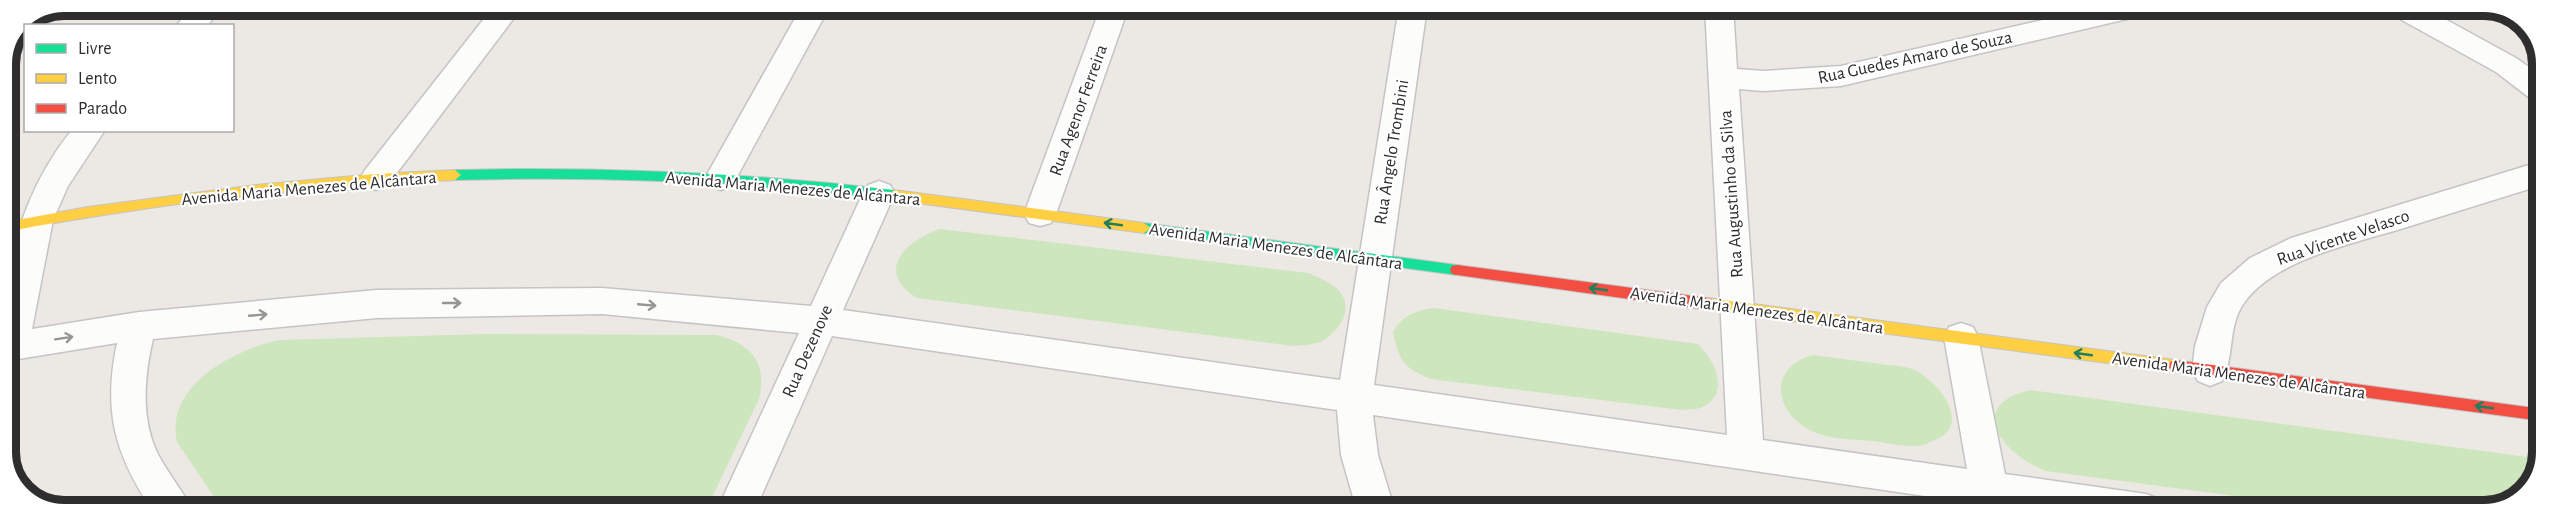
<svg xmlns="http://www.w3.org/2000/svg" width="2549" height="517" font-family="'Alegreya Sans',sans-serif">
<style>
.green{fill:#cee6be}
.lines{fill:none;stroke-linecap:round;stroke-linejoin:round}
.street-casing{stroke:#c5c4c5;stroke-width:3}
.fast-casing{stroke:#c5c4c5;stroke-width:2}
.slow-casing{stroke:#c5c4c5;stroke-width:2}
.jam-casing{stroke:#c5c4c5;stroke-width:2}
.street{fill:#fcfcfb;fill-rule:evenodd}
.fast{fill:#16e098;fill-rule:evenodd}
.slow{fill:#ffcf43;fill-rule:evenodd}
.jam{fill:#f24e42;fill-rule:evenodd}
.oneway{stroke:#237e5e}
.oneway2{stroke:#959594}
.labels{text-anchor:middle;stroke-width:4.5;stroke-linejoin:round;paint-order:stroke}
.street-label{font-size:18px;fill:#2e2e2e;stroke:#fff}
.rim{fill:none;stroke:#2e2e2e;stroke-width:8}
</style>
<rect width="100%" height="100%" fill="#ece8e4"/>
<path class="green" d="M940,229L1308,273C1319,278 1332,282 1340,292C1354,310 1339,332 1322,341C1314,345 1303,345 1294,346L917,298C874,271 905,241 940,229Z
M1434,308L1698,344C1715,360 1732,396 1700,408C1695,410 1687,409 1681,410L1431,379C1403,368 1399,360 1393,332C1403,315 1415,311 1434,308Z
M483,334L716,335C751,343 768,363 759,399L706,510H223L177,442C164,385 235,349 280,340Z
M1813,355C1836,358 1858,361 1881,364C1891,366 1903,365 1912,369C1937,379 1974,424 1935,440C1930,442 1923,446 1918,446C1904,447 1887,443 1873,441C1851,439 1826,440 1806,428C1772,407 1771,366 1813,355Z
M2030,390L2542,459V463L2523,497L2484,511H2348L2046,471C2005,456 1963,406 2030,390Z"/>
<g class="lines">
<g class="street-casing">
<path id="street" d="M193,6H223L207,26H176Z
M494,6H523L387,186L376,190L365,186L360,178L365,170Z
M802,6H830L732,186L721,190L710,186L705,178Z
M1101,6H1129L1056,214L1051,223L1040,226L1029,223L1024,214Z
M1399,7H1427L1374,385L1727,435L1705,7H1733L1737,69L1763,71L1841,66L2100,7H2154L2150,14L2140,16L1841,86L1763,91L1739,89L1763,440L1967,469L1944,337L1949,327L1961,323L1973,327L1978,337L2005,474L2146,494L2159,499L2165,511H2029L2010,508L2009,511H1975L1973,503L1373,415L1378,455L1395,511H1357L1341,455L1337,410L832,336L755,510H717L799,333L602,314L377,318L153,339C144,377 140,422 160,458C170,476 183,491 192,510H152C114,453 103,410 117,343L6,361C6,337 3,311 6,287C14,230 36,174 72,130H105L68,186L53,220L32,329L139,312L377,290L602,288L811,306L863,193L868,185L879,181L890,185L895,193L843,310L1340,380Z
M2387,7H2423L2516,58L2543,77L2542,102L2531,99L2496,72L2391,14Z
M2542,161V185C2497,199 2452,213 2407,227C2357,243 2276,258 2244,303C2227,327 2235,357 2222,381L2210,386L2198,381L2192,371L2195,346L2207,307L2221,283L2250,258L2291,238Z"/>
</g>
<g class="fast-casing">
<path id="fast" d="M510,169C639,168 766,175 894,190L900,195L894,200C748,182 602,176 455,180L449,175L455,170Z
M1144,223L1457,265L1462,266L1464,270L1462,274L1457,275L1144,233L1137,228Z"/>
</g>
<g class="slow-casing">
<path id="slow" d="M455,170L461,175L455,180C344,185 233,195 123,212C84,218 45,224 6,232V222L88,207L256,185L375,174Z
M894,190L1144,223L1151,228L1144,233L894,200L888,195Z
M1708,298L2175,360L2180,362L2182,366L2180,370L2175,372L1708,310L1703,308L1701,304L1703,300Z"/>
</g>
<g class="jam-casing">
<path id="jam" d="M1457,265L1708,298L1713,300L1715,304L1713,308L1708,310L1457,275L1452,274L1450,270L1452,266Z
M2175,360L2542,409V421L2175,372L2170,370L2168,366L2170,362Z"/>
</g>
<use href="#street" class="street"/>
<use href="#fast" class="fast"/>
<use href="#slow" class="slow"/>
<use href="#jam" class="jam"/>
</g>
<defs><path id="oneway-shaft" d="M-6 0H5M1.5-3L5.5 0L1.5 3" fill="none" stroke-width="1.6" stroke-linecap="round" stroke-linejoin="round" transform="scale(1.5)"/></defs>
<g class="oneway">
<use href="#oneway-shaft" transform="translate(1113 224) rotate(-172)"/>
<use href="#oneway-shaft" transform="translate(1598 289) rotate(-172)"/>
<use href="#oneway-shaft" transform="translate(2083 354) rotate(-172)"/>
<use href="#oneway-shaft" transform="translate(2484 407) rotate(-172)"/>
</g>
<g class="oneway2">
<use href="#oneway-shaft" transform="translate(452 303)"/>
<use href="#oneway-shaft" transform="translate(647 305) rotate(5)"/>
<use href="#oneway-shaft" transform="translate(258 315) rotate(-5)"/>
<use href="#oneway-shaft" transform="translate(64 338) rotate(-9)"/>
</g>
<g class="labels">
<g class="street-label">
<text transform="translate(1915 57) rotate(-12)" y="6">Rua Guedes Amaro de Souza</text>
<text transform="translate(1078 110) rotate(-70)" y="6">Rua Agenor Ferreira</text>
<text transform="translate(1391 152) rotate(-81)" y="6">Rua Ângelo Trombini</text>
<text transform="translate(309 188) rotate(-5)" y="6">Avenida Maria Menezes de Alcântara</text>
<text transform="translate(793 188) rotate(5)" y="6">Avenida Maria Menezes de Alcântara</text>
<text transform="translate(1731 194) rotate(-94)" y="6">Rua Augustinho da Silva</text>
<text transform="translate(2343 237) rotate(-19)" y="6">Rua Vicente Velasco</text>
<text transform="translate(1276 246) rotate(8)" y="6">Avenida Maria Menezes de Alcântara</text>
<text transform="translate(1757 310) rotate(8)" y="6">Avenida Maria Menezes de Alcântara</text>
<text transform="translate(807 351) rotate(-66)" y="6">Rua Dezenove</text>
<text transform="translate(2239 375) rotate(8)" y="6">Avenida Maria Menezes de Alcântara</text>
</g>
</g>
<path d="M0 0H2549V517H0ZM64 16H2484A48 48 0 0 1 2532 64V452A48 48 0 0 1 2484 500H64A48 48 0 0 1 16 452V64A48 48 0 0 1 64 16Z" fill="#fff" fill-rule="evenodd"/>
<path class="rim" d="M64 16H2484A48 48 0 0 1 2532 64V452A48 48 0 0 1 2484 500H64A48 48 0 0 1 16 452V64A48 48 0 0 1 64 16Z"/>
<rect x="24" y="24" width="210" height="108" fill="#ffffff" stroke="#ababab" stroke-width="1.5"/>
<rect x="36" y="44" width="30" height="9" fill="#16e098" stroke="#ababab" stroke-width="1.5"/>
<text x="78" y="54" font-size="18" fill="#2e2e2e">Livre</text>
<rect x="36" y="74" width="30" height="9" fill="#ffcf43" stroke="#ababab" stroke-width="1.5"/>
<text x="78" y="84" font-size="18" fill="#2e2e2e">Lento</text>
<rect x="36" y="104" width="30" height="9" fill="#f24e42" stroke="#ababab" stroke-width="1.5"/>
<text x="78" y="114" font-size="18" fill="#2e2e2e">Parado</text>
</svg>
